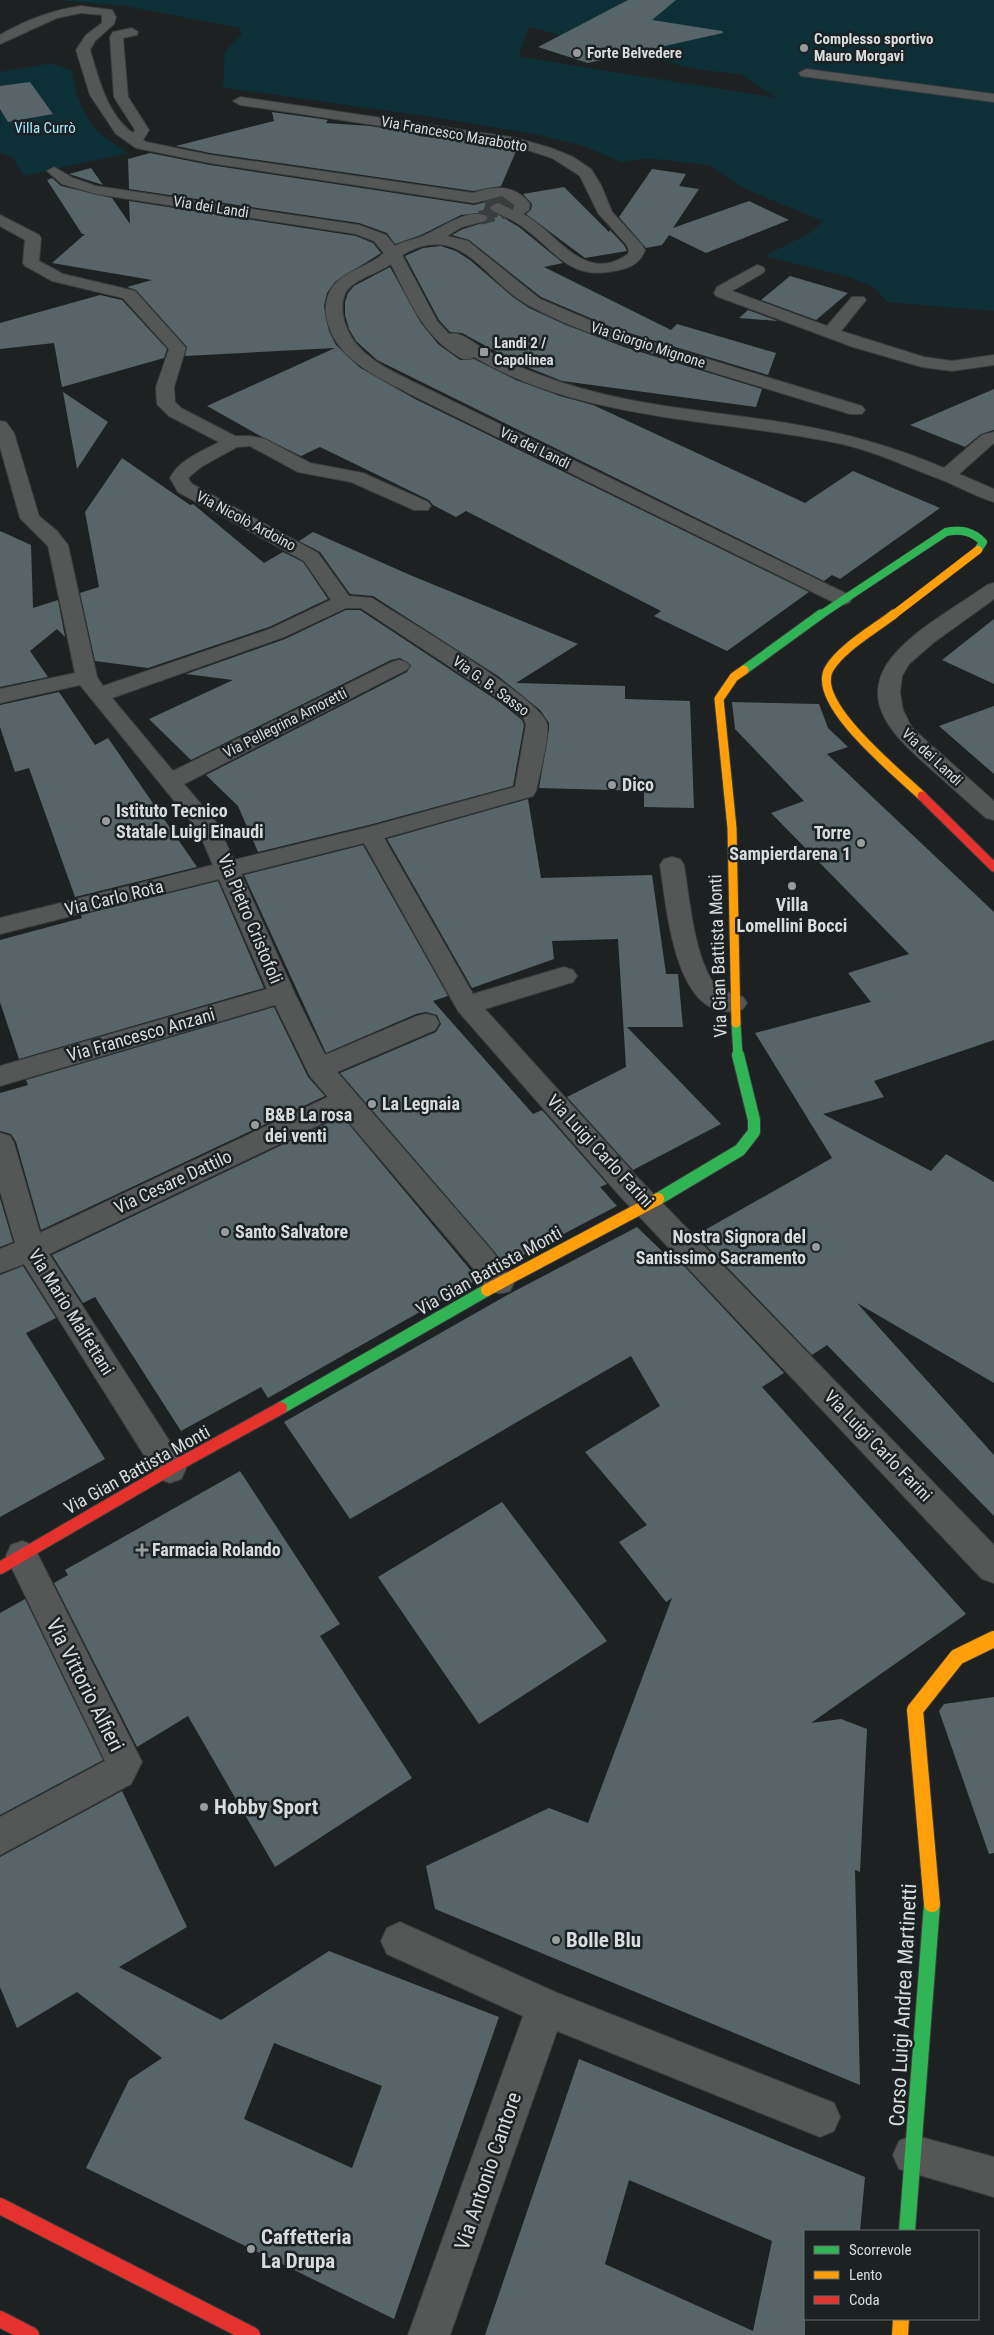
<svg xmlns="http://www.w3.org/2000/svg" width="994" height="2335" font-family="'Roboto Condensed',sans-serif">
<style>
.green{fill:#0d3037;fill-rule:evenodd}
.building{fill:#586568;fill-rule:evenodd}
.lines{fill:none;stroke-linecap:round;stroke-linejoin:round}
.street-tunnel{stroke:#393d3e;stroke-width:14;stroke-dasharray:14 7;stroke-linecap:butt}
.street-casing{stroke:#3a3c3d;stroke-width:2}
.fast-far3-casing{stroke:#3a3c3d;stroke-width:9}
.fast-far2-casing{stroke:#3a3c3d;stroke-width:11}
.fast-far1-casing{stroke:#3a3c3d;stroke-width:14}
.fast-casing{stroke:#3a3c3d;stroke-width:18}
.slow-far3-casing{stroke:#3a3c3d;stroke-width:9}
.slow-far2-casing{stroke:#3a3c3d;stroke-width:11}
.slow-far1-casing{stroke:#3a3c3d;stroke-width:14}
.slow-casing{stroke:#3a3c3d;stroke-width:18}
.jam-far2-casing{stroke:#3a3c3d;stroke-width:11}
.jam-far1-casing{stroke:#3a3c3d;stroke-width:14}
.jam-casing{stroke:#3a3c3d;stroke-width:18}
.street{fill:#555757;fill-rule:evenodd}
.fast-far3{stroke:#30b455;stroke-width:8}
.fast-far2{stroke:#30b455;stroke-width:9}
.fast-far1{stroke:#30b455;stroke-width:12}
.fast{stroke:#30b455;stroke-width:16}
.slow-far3{stroke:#ff9f0a;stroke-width:8}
.slow-far2{stroke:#ff9f0a;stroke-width:9}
.slow-far1{stroke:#ff9f0a;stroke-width:12}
.slow{stroke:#ff9f0a;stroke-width:16}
.jam-far2{stroke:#e5322d;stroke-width:9}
.jam-far1{stroke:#e5322d;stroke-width:12}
.jam{stroke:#e5322d;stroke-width:16}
.poi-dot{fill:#979b9c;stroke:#1c2223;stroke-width:2}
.labels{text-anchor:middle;stroke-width:5;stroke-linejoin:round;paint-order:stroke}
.far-poi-label{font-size:15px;font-weight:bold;fill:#d8dcdd;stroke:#1c2223;text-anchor:start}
.far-park-label{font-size:15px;fill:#a3eafc;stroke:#1c2223}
.far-street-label{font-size:15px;fill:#d8dcdd;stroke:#1c2223}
.poi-label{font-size:18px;font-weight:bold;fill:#d8dcdd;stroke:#1c2223;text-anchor:start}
.street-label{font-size:18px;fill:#d8dcdd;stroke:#1c2223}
.near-street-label{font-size:21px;fill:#d8dcdd;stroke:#1c2223}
.near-poi-label{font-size:21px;font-weight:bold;fill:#d8dcdd;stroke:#1c2223;text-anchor:start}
</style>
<rect width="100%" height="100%" fill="#1d2122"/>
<path class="green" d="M57,0H994V311L887,302L875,288L849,277L764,256L812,232L823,221L741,187L709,165L647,158L621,162L584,146L540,135L445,119L227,88L223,86L225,52L242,34L240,28L126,6ZM529,27L700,70L741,74L776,98L521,57L519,54Z
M52,63L72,71C74,88 82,112 93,126C102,137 117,145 128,153L24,176L12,157L0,153V72Z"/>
<path class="building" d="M628,0H676L652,20L722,31L723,33L588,63L538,47Z
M30,82L53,114L8,122L0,109V86Z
M272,112L328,120L326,123L370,126L420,134L418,136L456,139L517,149L501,186L473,191L210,153L176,146L274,121Z
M150,153L210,165L474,205L502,198L512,207L497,201L492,204L489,209L519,227L563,263L544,267L671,330L677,324L776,353L768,375L616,329L541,297L469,240L452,235L463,229L486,222L490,218L485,213L461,215L421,235L395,244L387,233L359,223L129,189L128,159Z
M91,168L103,185L69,174Z
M652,169L686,174L679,186L699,189L673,228L749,201L789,220L706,253L669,235L662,245L646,248L619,217Z
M52,178L61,186L112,198L130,224L129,201L356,236L373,243L381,253L335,282L327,293L324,306L329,331L336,345L359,367L415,399L809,592L727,651L654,616L661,611L466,511L456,517L433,505L429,500L320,447L301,456L262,437L207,406L335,348L185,356L187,347L136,290L127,287L152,280L52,263L85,234H82L47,180Z
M564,187L609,232L610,230L624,245L627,251L585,258L526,214L531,210L532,204L523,194Z
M441,246L456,251L470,260L513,297L529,308L566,325L624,347L762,389L756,407L562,381L517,363L462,333L450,332L439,320L405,256L423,248Z
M390,267L421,323L438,344L460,360L474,359L516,380L560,396L593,405L805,503L853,471L940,508L840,579L832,575L824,581L377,360L356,341L349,329L345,315V302L348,293L354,286Z
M790,276L848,293L816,320L761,300Z
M100,295L122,300L167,349L164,358L62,387L54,343L0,349V323Z
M748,310L778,321L739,318Z
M994,389V430L981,434L965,447L910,425Z
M63,392L108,422L77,469Z
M122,458L190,505L193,504L264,563L283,552L303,562L328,599L269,627L148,668L95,661L80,593L99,587L85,512Z
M0,531L31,545L33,608L58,600L65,637L57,629L30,651L48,677L0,687Z
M313,532L410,575L578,644L516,683L625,686V699L690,701L694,808L644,807V791L539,788L549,729V723L540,710L498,676L373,596L350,594L320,552L299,541Z
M346,610H360L501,703L522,720L524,725L513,786L369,825L258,852L238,806L206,775L407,672L411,665L400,658L391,660L191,760L149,719L233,680L186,674L285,639Z
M994,619V684L942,660Z
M59,692L95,745L108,738L197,867L75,897L29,768L15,772L0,727V705Z
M732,702L819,704L828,728L848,747L827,754L994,912V1040L874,1081L884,1097L823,1114L931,1171L946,1154L994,1182V1383L857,1303L994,1455V1516L827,1345L812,1355L696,1235L832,1158L755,1033L871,1002L848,973L909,954L771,813L804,801L735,729Z
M994,706V774L939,726Z
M528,799L541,878L652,875L666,974H678L683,1027H627L721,1124L633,1170L567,1097L626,1067L618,939L552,941L554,959L472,988L387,839Z
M363,845L448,996L433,1001L533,1114L542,1110L607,1184L600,1187L617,1206L504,1265L494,1251L340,1073L436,1032L441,1024L437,1015L426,1012L416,1014L326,1053L244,875Z
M218,881L264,988L19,1059L0,1002V940L82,918L81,915Z
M274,1007L308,1077L325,1096L41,1230L16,1142L11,1134L0,1131V1093L28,1085L26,1080Z
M342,1116L478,1279L268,1398L261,1387L181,1431L95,1297L83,1303L52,1255Z
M0,1198L13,1242L0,1247Z
M637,1227L664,1253L669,1250L784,1373L762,1387L966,1614L811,1723L841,1719L867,1729L860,1872L855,1870L860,2085L435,1909L426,1866L549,1808L588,1823L672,1598L666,1602L619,1542L647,1525L585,1452L660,1406L631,1356L350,1519L284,1422L511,1293Z
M23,1266L56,1318L26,1333L105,1459L0,1517V1275Z
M240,1471L340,1624L320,1636L412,1778L275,1867L188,1716L137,1747L54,1583L68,1575L65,1570Z
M502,1502L607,1641L479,1724L378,1577Z
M25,1599L103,1760L0,1815V1613Z
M994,1697V1853L989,1854L939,1711L944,1704Z
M122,1791L187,1927L119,1967L221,2020L329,1951L499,2017L394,2319L86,2168L129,2080L162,2058L77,1992L17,2028L0,1987V1857ZM274,2043L382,2086L352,2168L244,2119Z
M579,2059L865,2177L860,2231H805V2335H485ZM629,2180L772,2241L753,2331L605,2264Z"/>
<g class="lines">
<path class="street-tunnel" d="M496,197L509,199L516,204L506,211L492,210L483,206V202Z
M506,211L521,210
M480,218L506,211"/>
<g class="street-casing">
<path id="street" d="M81,6L112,10L116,17L114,24L95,41L90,50C99,79 107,115 133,133L135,130L114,97L110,37L113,32L132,28L138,32L137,35L123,38L128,97L149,130L143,140L146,142L210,155L473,193C494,186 515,184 530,204L529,210L523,214C557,231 583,286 628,254L629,250L626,244L598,213L580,176L552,158L515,146L240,105L233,101L240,97L516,138L551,148L573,157L591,169L601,185L612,212L642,245L645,250C641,261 634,266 623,269C568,284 558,251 520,225C512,219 502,216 493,211L490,208L493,205L498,203L513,210L514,205L502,196L474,203L210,163L136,148L116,134L90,95L76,50L86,35L102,23V15L81,13L57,18L0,44V35C26,20 52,10 81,6Z
M806,69L994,94V102L801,76L799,73Z
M54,167L73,178L96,186L359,225L386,235L395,246C405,240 415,240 425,235C443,227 465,210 485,215L488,218L485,221L462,227L447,236L468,241L540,299L615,331L862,406L865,410L862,414H850C794,397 738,380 683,363C631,347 578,332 530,306C484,282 462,219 402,255L437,321L449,334C459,331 471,341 479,346C511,365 545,378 580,388C649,408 722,412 792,424C845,433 895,447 944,468L982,435L994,432V443L959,474L994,489V502C977,497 961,488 945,481C911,469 878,452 842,444C720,418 584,422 474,357C464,363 458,356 450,351C420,329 407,296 391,264C377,274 359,277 348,289C342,296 342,307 343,315C350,357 395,372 428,389L849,595L852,599L849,603L842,605L835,603L416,397C380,378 333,360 326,315C325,304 327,292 336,283C349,269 370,266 384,253L374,241L356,234L96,194L62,184L47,171Z
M0,215L39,235L41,238L39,261L63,274L135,291L186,348L174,387L175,402L181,408L235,436H250L265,439L310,463L363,473L428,502L431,506L428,510H414L351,482L298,472L250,446L237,447L201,467L188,478L192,484L318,553L349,596L372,598C401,617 541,698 547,724C550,734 539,778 536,791L533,796L384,838L473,994L564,967L573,970L577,976L573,982L485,1009L639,1179L994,1545V1583L982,1579L619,1195L458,1011L364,843L241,874L295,994L325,1055L417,1016L426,1014L435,1016L439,1023L435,1030L337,1072L493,1252L514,1283L510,1291C489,1299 484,1284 473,1268L342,1114L49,1254L181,1459L186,1469L181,1479L170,1483L159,1479L24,1264L0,1273V1249L15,1243L0,1191V1133L10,1136L14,1143L40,1233L328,1097L310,1076L275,1005L0,1086V1066L267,989L219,879L0,934V918L213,865L198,830L80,685L0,703V689L75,673L48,546L20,518L0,447V421L6,422L14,433L39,516L57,531L68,545L97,677L103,686L270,629L331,600L304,561L178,492L170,478C180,459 201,452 219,442L169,416L157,404L156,387L169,349L123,298L52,281L25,266L23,263L25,240L0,226ZM346,608H361L502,701L524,719L526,725L515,787L369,827L234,860L216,822L184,784L406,670L410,666L406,662L399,660L392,662L173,771L112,698L284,637Z
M757,265L763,267L765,270L763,273L732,291L827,326L852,297H864L866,300L841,331L924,357L952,361L994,355V365L952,371L922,367L853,347L716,296L714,293L717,287Z
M994,583V599L933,643L909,664L902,676L900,693L903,710L912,728L994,801V820L986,818C968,802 950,786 932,770C899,740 854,703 893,656C918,627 956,607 987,585Z
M672,857L680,859L684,865C690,901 694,961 718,989L743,997L747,1003L743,1009C675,1030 667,908 660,865L664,859Z
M22,1541L33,1545L142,1762L131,1784L0,1855V1817L105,1761L6,1556L11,1545Z
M400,1922L555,1992L834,2103L840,2117L834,2131L820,2137L557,2031L450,2335H408L523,2016L387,1954L381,1941L387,1928Z
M913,2135L994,2157V2197L899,2169L893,2155L899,2141Z"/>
</g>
<g class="fast-far3-casing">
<path id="fast-far3" d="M819,616L946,532C961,529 972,531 983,542L978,550"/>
</g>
<g class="fast-far2-casing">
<path id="fast-far2" d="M744,670L821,614
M736,1023L738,1056"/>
</g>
<g class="fast-far1-casing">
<path id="fast-far1" d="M658,1199L740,1150L754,1132V1120L738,1055
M281,1408L487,1290"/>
</g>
<g class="fast-casing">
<path id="fast" d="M907,2231L932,1904"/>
</g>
<g class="slow-far3-casing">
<path id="slow-far3" d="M892,616L978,550"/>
</g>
<g class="slow-far2-casing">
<path id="slow-far2" d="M894,614C875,629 841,648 829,669C810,703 898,773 922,796
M736,1023L732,828L719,699L734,677L744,670"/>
</g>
<g class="slow-far1-casing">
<path id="slow-far1" d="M487,1290L658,1199"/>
</g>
<g class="slow-casing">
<path id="slow" d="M932,1904L915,1710L957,1657L994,1639
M900,2335L901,2319"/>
</g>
<g class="jam-far2-casing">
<path id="jam-far2" d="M922,796L994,867"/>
</g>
<g class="jam-far1-casing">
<path id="jam-far1" d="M0,1568L170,1469L281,1408"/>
</g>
<g class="jam-casing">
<path id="jam" d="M0,2206L252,2335
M0,2319L31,2335"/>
</g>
<use href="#street" class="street"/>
<use href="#fast-far3" class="fast-far3"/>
<use href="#fast-far2" class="fast-far2"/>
<use href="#fast-far1" class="fast-far1"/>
<use href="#fast" class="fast"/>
<use href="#slow-far3" class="slow-far3"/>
<use href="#slow-far2" class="slow-far2"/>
<use href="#slow-far1" class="slow-far1"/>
<use href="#slow" class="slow"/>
<use href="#jam-far2" class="jam-far2"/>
<use href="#jam-far1" class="jam-far1"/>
<use href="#jam" class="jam"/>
</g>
<g class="poi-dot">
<circle cx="804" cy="48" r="5"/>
<circle cx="577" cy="53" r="5"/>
<rect x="479" y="347" width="10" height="10" rx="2.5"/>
<circle cx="612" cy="785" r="5"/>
<circle cx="106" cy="821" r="5"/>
<circle cx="861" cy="843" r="5"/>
<circle cx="792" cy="886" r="5"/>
<circle cx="372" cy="1104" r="5"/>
<circle cx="255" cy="1125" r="5"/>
<circle cx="225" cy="1232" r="5"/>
<circle cx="816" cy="1247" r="5"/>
<path d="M139.5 1542.5h5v5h5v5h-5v5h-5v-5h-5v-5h5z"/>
<circle cx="204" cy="1807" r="5"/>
<circle cx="556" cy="1940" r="5"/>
<circle cx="251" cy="2249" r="5"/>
</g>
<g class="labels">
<g class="far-poi-label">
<text x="814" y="44">Complesso sportivo<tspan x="814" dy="17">Mauro Morgavi</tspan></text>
<text x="587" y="58">Forte Belvedere</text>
<text x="494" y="348">Landi 2 /<tspan x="494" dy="17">Capolinea</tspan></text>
</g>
<g class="far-park-label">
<text x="45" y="133">Villa Currò</text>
</g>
<g class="far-street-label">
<text transform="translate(454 134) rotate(10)" y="5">Via Francesco Marabotto</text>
<text transform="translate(211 207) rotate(9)" y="5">Via dei Landi</text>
<text transform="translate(648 345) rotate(18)" y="5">Via Giorgio Mignone</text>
<text transform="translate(535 448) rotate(26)" y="5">Via dei Landi</text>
<text transform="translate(246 521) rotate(28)" y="5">Via Nicolò Ardoino</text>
<text transform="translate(491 686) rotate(36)" y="5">Via G. B. Sasso</text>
<text transform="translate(285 723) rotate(-27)" y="5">Via Pellegrina Amoretti</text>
<text transform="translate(932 757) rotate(43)" y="5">Via dei Landi</text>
</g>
<g class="poi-label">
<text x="622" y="791">Dico</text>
<text x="116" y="817">Istituto Tecnico<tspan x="116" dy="21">Statale Luigi Einaudi</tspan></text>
<text x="851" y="839" text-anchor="end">Torre<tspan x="851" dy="21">Sampierdarena 1</tspan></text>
<text x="792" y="911" text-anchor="middle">Villa<tspan x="792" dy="21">Lomellini Bocci</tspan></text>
<text x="382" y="1110">La Legnaia</text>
<text x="265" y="1121">B&amp;B La rosa<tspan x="265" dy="21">dei venti</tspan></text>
<text x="235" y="1238">Santo Salvatore</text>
<text x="806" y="1243" text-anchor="end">Nostra Signora del<tspan x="806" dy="21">Santissimo Sacramento</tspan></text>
<text x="152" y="1556">Farmacia Rolando</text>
</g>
<g class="street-label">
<text transform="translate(114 898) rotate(-14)" y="6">Via Carlo Rota</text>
<text transform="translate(250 919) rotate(67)" y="6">Via Pietro Cristofoli</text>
<text transform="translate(718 956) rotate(-92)" y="6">Via Gian Battista Monti</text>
<text transform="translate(141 1035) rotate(-16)" y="6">Via Francesco Anzani</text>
<text transform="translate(600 1151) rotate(47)" y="6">Via Luigi Carlo Farini</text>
<text transform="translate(173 1182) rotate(-25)" y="6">Via Cesare Dattilo</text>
<text transform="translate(489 1271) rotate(-29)" y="6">Via Gian Battista Monti</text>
<text transform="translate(71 1312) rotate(58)" y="6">Via Mario Malfettani</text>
<text transform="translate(878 1446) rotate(46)" y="6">Via Luigi Carlo Farini</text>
<text transform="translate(137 1470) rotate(-29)" y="6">Via Gian Battista Monti</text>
</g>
<g class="near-street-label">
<text transform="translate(85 1685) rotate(63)" y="7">Via Vittorio Alfieri</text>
<text transform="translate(903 2005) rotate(-87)" y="7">Corso Luigi Andrea Martinetti</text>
<text transform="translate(488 2171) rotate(-71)" y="7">Via Antonio Cantore</text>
</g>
<g class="near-poi-label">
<text x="214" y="1814">Hobby Sport</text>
<text x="566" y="1947">Bolle Blu</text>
<text x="261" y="2244">Caffetteria<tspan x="261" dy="24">La Drupa</tspan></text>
</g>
</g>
<rect x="804" y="2230" width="175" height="90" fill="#1c2223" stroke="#676c6d"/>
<rect x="814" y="2246" width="25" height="8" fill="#30b455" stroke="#676c6d"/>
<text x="849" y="2255" font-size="15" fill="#d8dcdd">Scorrevole</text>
<rect x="814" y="2271" width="25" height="8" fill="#ff9f0a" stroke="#676c6d"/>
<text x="849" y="2280" font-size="15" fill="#d8dcdd">Lento</text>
<rect x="814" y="2296" width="25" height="8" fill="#e5322d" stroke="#676c6d"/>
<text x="849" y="2305" font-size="15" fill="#d8dcdd">Coda</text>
</svg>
